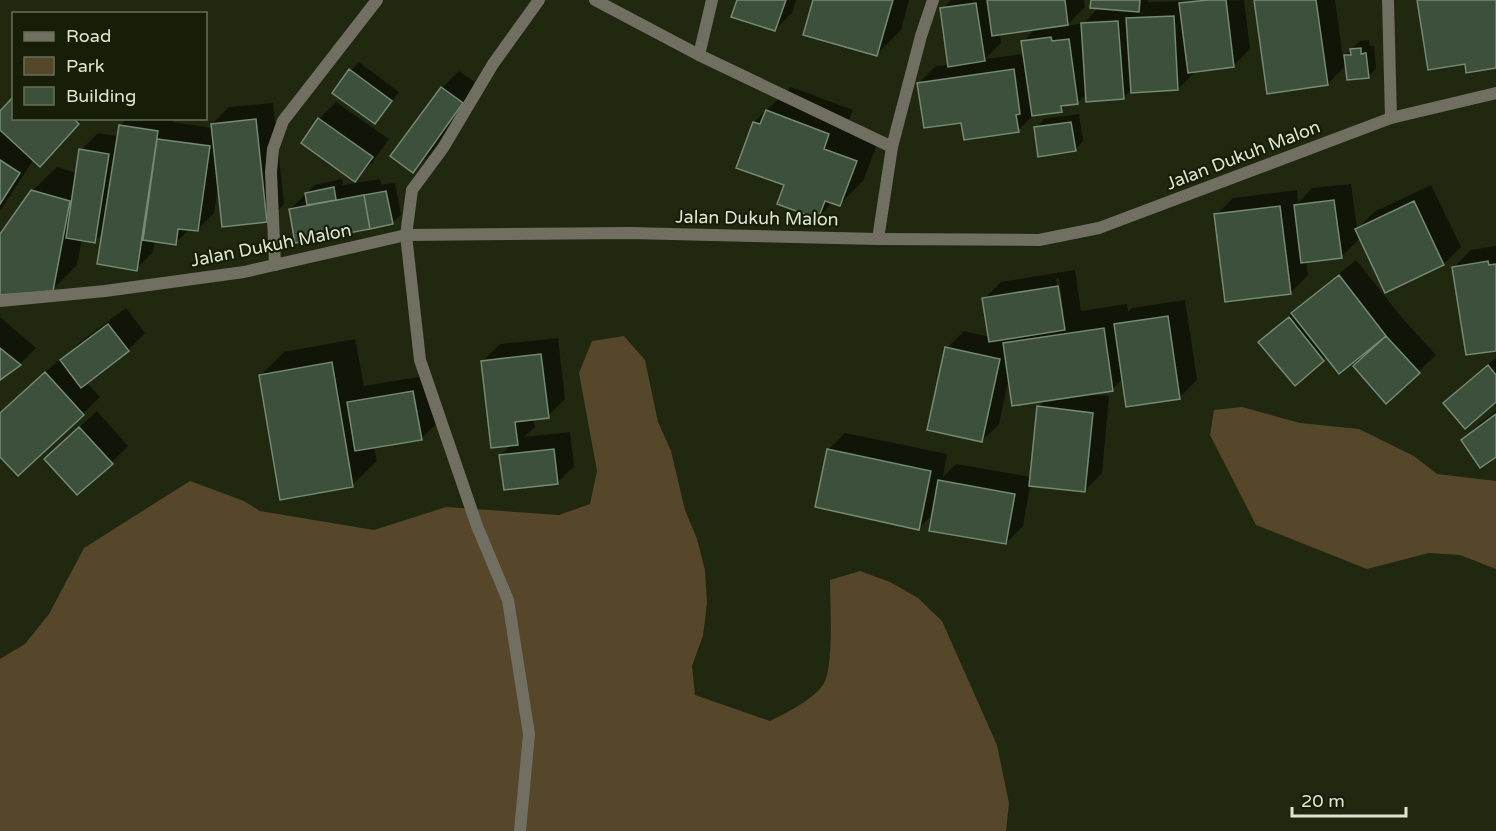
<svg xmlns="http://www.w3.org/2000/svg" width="1496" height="831" font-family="'Varela Round',sans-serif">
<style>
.green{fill:#56462a}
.shadow{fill:#0007;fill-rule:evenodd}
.building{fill:#3c503c;stroke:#748a74;stroke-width:1.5}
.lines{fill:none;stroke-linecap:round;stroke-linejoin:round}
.minor{stroke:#706f62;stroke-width:12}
.tertiary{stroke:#706f62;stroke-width:12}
.labels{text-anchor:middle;stroke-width:4.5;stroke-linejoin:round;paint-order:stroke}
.street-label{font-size:18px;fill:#dfe5d6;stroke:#171e07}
</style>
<rect width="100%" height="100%" fill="#202810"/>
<path class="green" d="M624,336L645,360L658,422L671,451L685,510L697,539L705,570L707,603L703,636L692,666L695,695L770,721C786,713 815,699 824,683C834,666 830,602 830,580L860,571L890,582L918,598L942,621L997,745L1009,803L1006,831H0V659L25,644L49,614L84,548L190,481L244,501L260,511L374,530L446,507L559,515L590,504L597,471L579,373L592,341Z
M1242,407L1300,423L1359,429L1414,456L1437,474L1496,481V569L1460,555L1429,553L1367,569L1256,525L1210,435L1214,410Z"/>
<path class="shadow" d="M739,0H796L792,13L775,29Z
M814,0H909L901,30L877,54Z
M951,0H1084L1085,7L1066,26L1084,23L1099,7L1093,0H1149L1147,2L1244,0L1250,49L1233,66L1195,72L1178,89H1132L1123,98L1087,93L1078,102L1067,104L1061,110L1035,114L1018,130L962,121L919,83L936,66L950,65L942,9ZM1035,29L1022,42L1024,54L985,59L1001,43L1000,34Z
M1256,0H1335L1343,58L1360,41L1369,40L1370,46H1374L1376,68L1368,77L1346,65L1328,84Z
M359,62L399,92L375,122L351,70Z
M459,71L479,85L430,154L413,171L442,88Z
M791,87L853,110L847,124L880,136L863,181L839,205L833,202L818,218L786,184L754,122Z
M336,102L389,139L372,163L355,180L319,119Z
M273,103L284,204L267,221L218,187L214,213L197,230L190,229L175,243L155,240L153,252L136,269L103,233L95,241L82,239L77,265L53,289L0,293V237L32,191L57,167L77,173L81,150L98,133L118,136L120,126L127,118H174L173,122L212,128V124L229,107Z
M0,113L14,118H83L57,148L34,159L0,211V132L6,136L7,135L0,128Z
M1079,114L1083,141L1075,150L1036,128L1044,119Z
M342,179L343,185L380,179L381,185L395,183L401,215L392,223L290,209L315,185Z
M1351,184L1357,229L1374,212L1431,185L1461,247L1444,264L1386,291L1357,231L1359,239L1342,256L1306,261L1308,275L1291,292L1216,215L1233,198L1297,190L1298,203L1312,188Z
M1496,246V349L1454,267L1471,250Z
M1356,260L1403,319L1436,355L1386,402L1355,367L1377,344L1376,342L1327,356L1323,360L1260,342L1310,297Z
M1075,270L1081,311L1127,304L1128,312L1132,308L1185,300L1197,380L1180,397L1123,378L1112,390L1090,394L1109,396L1102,473L1085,490L1030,485L1023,526L1006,543L933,514L919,528L828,450L845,433L947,454L943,477L956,464L1031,477L1038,407L1046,399L1009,377L999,424L982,441L947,348L964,331L990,337L984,299L1001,282ZM1059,278L1064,314H1061L1056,279Z
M126,308L145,333L128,350L86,382L100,397L83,414L0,455V414L62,357L64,358L79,343Z
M0,317L36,348L20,364L0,378Z
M558,338L565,399L548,416L533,418L535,427L524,437L570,432L574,466L557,483L501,455L512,444L483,361L500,344Z
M355,339L364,386L430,375L438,422L421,439L374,447L377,461L352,485L260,376L284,352Z
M1496,358V400L1445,403L1462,386Z
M97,411L128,446L111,463L63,442Z
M1496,411V455L1463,440L1480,423Z"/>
<path class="building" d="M737,0H786L775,31L731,17Z
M813,0H893L877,56L803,35Z
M987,0H1065L1068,25L992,36Z
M1091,0H1140L1139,12L1090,8Z
M1208,0H1226L1234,67L1188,73L1179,3Z
M1254,0H1316L1328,85L1267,94Z
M1417,0H1496V68L1466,73L1465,64L1428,70Z
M976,3L985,61L948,67L940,8Z
M1174,16L1178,90L1131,93L1126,18Z
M1118,21L1124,99L1086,102L1081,23Z
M1051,37L1052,41L1069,39L1078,104L1061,106L1062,112L1032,116L1021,41Z
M1361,48V54L1366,53L1369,78L1347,80L1344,55H1351L1350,49Z
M349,69L392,101L375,124L332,93Z
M1014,69L1020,114L1016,115L1019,132L964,140L961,123L924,128L917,83Z
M441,87L463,103L413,173L390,156Z
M14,96V118H73L79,124L40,167L0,130V111Z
M766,110L829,134L824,149L857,161L840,206L825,201L818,219L777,204L784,185L736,168L753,122L760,124Z
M318,118L373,157L355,182L301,143Z
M256,119L267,222L222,227L211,124Z
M1071,122L1076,151L1038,157L1034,127Z
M119,125L158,131L137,271L97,264Z
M157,139L210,146L198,231L178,229L176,245L143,240Z
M79,149L109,154L95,243L66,238Z
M0,160L20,173L0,204Z
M334,187L336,200L307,205L305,193Z
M31,190L70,201L53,291L0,295V234Z
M386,191L393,224L370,229L364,195Z
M364,195L370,229L295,243L289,209Z
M1334,200L1342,258L1301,263L1294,205Z
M1414,201L1444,265L1385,293L1355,229Z
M1280,206L1291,294L1225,302L1214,214Z
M1488,261L1489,265L1496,264V351L1466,355L1452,267Z
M1339,275L1386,336L1339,374L1291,313Z
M1058,286L1065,330L989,342L982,298Z
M1168,316L1180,399L1126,407L1114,324Z
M1289,317L1324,361L1295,386L1258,342Z
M108,324L129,351L81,388L60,360Z
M1104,328L1113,391L1012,406L1003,343Z
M1386,336L1420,373L1386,404L1353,366Z
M945,347L1000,359L982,442L927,430Z
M0,348L21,365L0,380Z
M541,354L549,418L515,422L518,445L491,448L481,361Z
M332,362L353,487L280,500L259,375Z
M1488,365L1496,375V402L1465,429L1443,403Z
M45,372L84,415L18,476L0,457V413Z
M413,391L422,440L355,451L347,402Z
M1037,406L1093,413L1085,492L1029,486Z
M1496,414V457L1480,468L1461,440Z
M79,427L113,464L77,495L44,459Z
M554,449L558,484L504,490L499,455Z
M827,449L931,471L919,530L815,507Z
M938,480L1015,494L1006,544L929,531Z"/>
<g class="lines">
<path class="minor" d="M595,0L699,55L712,0
M1388,0L1391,118
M699,55L892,147L878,239
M892,147L921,36L933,0
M275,265L271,172L273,149L283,121L377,0
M520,831L529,734L508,600L477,526L420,360L406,235L412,190L443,148L493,64L539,0"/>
<path class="tertiary" d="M0,301L105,291L244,272L406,235L630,233L878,239L1039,240L1099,228L1391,118L1496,93"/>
</g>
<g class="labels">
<g class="street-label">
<text transform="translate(1243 155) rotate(-21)" y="6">Jalan Dukuh Malon</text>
<text transform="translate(757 218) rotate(1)" y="6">Jalan Dukuh Malon</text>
<text transform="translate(271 245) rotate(-11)" y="6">Jalan Dukuh Malon</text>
</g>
</g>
<rect x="12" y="12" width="195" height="108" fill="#171e07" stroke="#676e5a" stroke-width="1.5"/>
<rect x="24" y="32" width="30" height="9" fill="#706f62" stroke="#676e5a" stroke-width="1.5"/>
<text x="66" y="42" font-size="18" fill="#dfe5d6">Road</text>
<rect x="24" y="57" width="30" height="18" fill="#56462a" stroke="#676e5a" stroke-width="1.5"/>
<text x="66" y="72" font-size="18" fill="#dfe5d6">Park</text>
<rect x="24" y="87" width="30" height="18" fill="#3c503c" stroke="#676e5a" stroke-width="1.5"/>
<text x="66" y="102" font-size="18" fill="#dfe5d6">Building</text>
<path d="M1292 807v9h114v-9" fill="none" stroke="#dfe5d6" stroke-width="3"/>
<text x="1301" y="807" font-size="18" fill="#dfe5d6" stroke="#171e07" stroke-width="4.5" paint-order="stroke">20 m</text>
</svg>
